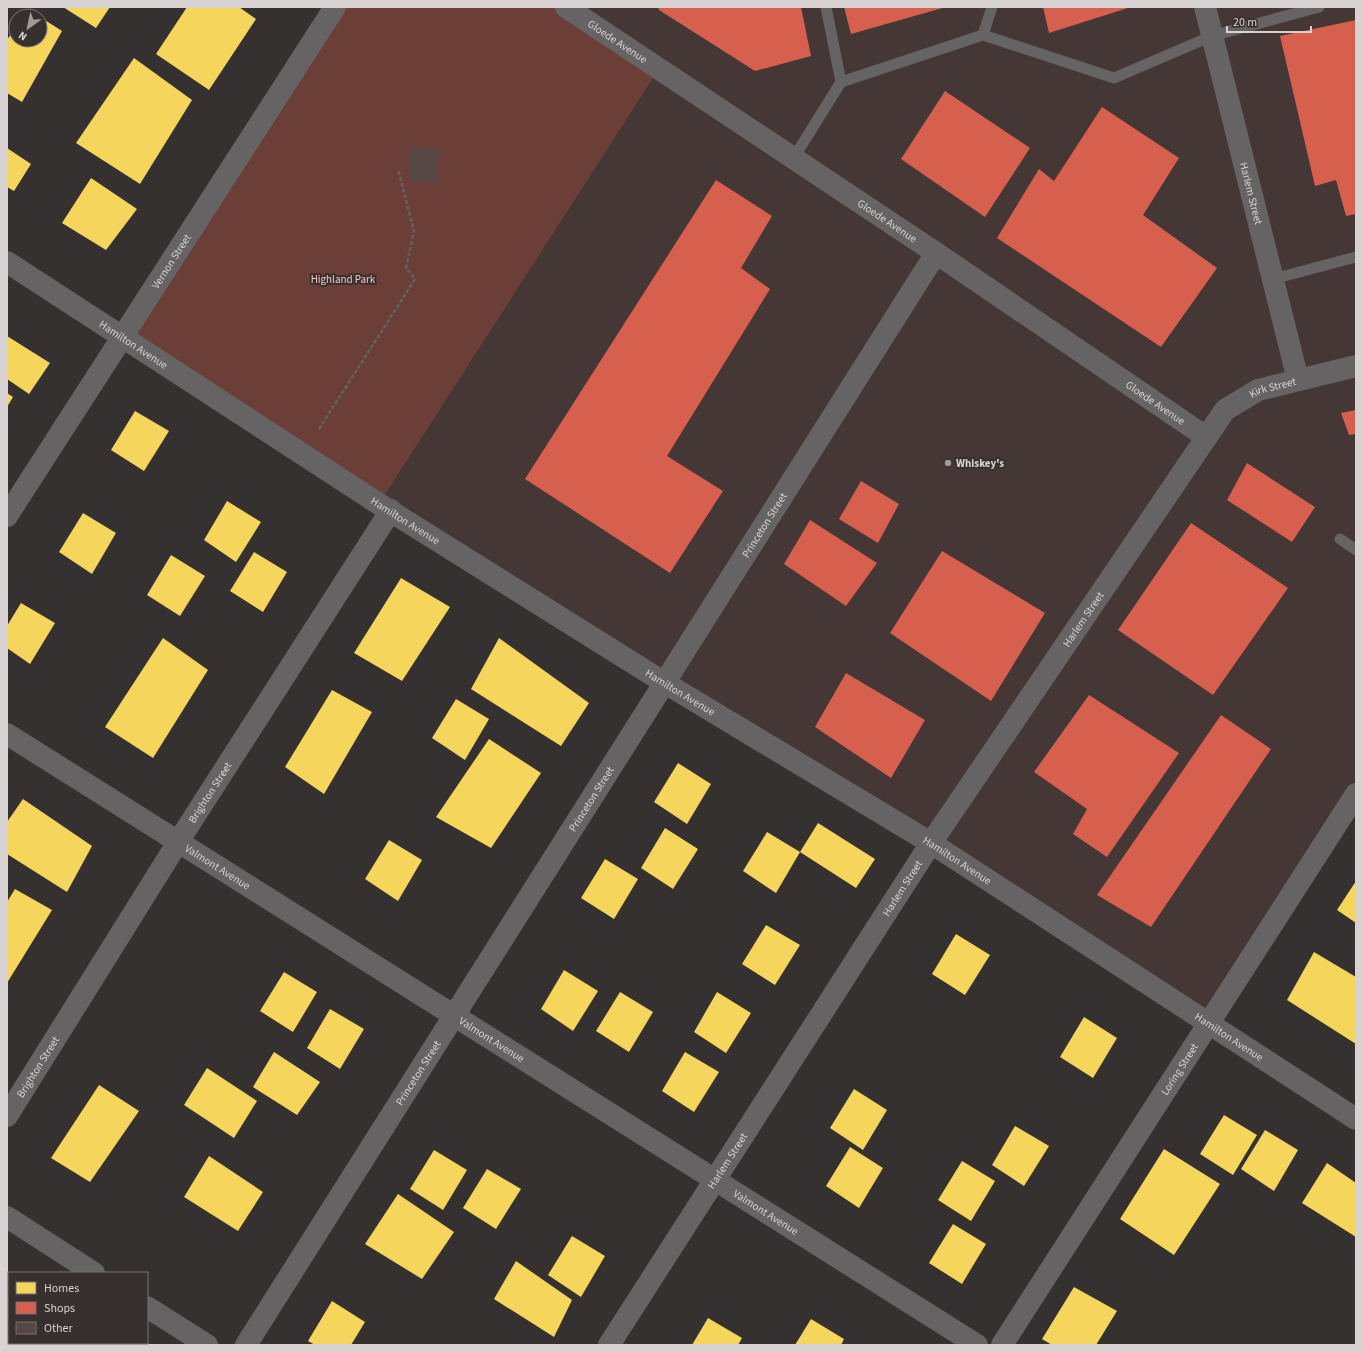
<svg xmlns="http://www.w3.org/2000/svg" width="1363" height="1352" font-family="'Source Sans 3',sans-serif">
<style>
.built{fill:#443735}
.green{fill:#6c3e38}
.homes{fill:#f6d55c}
.shops{fill:#d6604d}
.building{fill:#564644}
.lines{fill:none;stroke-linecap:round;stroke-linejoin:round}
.path{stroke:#636161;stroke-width:2.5;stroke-dasharray:4 2;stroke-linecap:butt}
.service{stroke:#656363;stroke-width:11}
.minor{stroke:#656363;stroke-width:22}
.poi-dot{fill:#9f9a9a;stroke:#38302f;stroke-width:1.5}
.labels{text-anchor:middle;stroke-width:4;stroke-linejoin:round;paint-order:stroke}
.street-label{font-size:11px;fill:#d8d3d2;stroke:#38302f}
.park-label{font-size:11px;fill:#f3c7c0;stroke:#38302f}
.poi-label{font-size:11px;font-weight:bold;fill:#d8d3d2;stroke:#38302f;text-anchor:start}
</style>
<rect width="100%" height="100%" fill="#363131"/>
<path class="built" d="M566,7H1356V794L1208,1024L379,504L659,69Z"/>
<path class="green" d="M338,7H566L659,69L379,504L123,337Z"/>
<path class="homes" d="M63,7H110L96,28Z
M187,7H239L256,19L209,90L156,54Z
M27,9L38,16H22Z
M40,17L62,31L22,102L7,93V40L16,26V40H40Z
M134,58L192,100L140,184L76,143Z
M7,148L31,164L14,191L7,187Z
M91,178L137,209L106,250L62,223Z
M7,336L50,363L29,394L7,379Z
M7,393L13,397L7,407Z
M135,411L169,431L144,471L111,450Z
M227,501L261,522L236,562L204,540Z
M83,513L116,533L92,574L59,552Z
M254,552L287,572L263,612L230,591Z
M171,555L205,576L180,616L147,595Z
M401,578L450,607L402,681L354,653Z
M21,603L55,623L30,664L7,648V626Z
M163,638L208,670L153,758L105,727Z
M499,638L589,703L561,746L471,689Z
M332,690L372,712L324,794L285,767Z
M456,699L489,719L465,760L432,738Z
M489,739L541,773L491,848L436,817Z
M678,763L711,784L687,824L654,802Z
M23,799L92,846L67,892L7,854V822Z
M818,823L875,859L856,888L800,852Z
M665,828L698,849L673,889L641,868Z
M767,832L800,852L776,893L743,871Z
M389,840L422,860L398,901L365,879Z
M605,859L638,879L614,919L581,898Z
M1356,881V923L1337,910Z
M15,889L52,910L7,983V902Z
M766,925L800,945L775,985L742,964Z
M956,934L990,955L965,995L932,974Z
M1314,952L1356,977V1044L1287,1000Z
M564,970L598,991L573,1031L541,1009Z
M284,972L317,992L293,1032L260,1011Z
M620,992L653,1012L629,1052L596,1031Z
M717,992L751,1013L726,1053L694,1032Z
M330,1009L364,1029L340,1069L307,1048Z
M1084,1017L1117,1038L1093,1078L1060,1057Z
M274,1052L320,1082L297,1115L253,1087Z
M685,1052L719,1072L694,1112L662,1091Z
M207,1068L257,1101L234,1138L184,1105Z
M99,1085L139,1111L90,1182L51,1158Z
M854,1089L887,1110L863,1150L830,1128Z
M1224,1115L1257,1135L1233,1175L1200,1154Z
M1015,1126L1049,1146L1024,1186L992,1165Z
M1265,1130L1298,1150L1274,1191L1241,1169Z
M850,1147L883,1168L859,1208L826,1186Z
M1164,1149L1220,1184L1174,1255L1120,1219Z
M434,1150L467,1170L443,1210L410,1189Z
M209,1156L263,1192L238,1231L184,1197Z
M962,1161L995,1181L971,1221L938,1200Z
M1327,1163L1356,1183V1237L1302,1203Z
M487,1169L521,1189L496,1229L463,1208Z
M398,1194L454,1232L422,1279L365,1244Z
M953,1224L986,1244L962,1284L929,1263Z
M572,1236L605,1256L581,1297L548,1275Z
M516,1261L572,1300L554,1337L494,1299Z
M1074,1287L1117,1311L1096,1345H1052L1042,1339Z
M332,1301L365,1322L351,1345H315L308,1341Z
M708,1318L742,1338L738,1345H692Z
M811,1319L844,1339L841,1345H795Z
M26,1343H89L92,1345H25Z"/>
<path class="shops" d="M658,7H801L811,56L755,71L659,10Z
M844,7H946L851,34Z
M1043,7H1131L1049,33Z
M1356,20V214L1346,216L1336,180L1315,186L1280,36Z
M945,91L1030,148L985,217L901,159Z
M1102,107L1179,158L1143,215L1217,268L1161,347L997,238L1039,169L1054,181Z
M716,180L772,216L741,268L770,289L667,456L723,491L670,573L525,479Z
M1356,410V434L1349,435L1341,413Z
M1247,463L1315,507L1292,542L1227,500Z
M861,481L899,504L878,543L839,519Z
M810,520L877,563L846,606L784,564Z
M1191,523L1288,588L1213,695L1118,630Z
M942,551L1045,613L991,701L890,633Z
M846,673L925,720L891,778L815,727Z
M1089,695L1179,753L1107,857L1073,834L1087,809L1034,772Z
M1221,715L1271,749L1151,927L1097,895Z"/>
<path class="building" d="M410,147L440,149L437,183L410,181Z"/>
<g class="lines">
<path class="path" d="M319,429L415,279L406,268L414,231L398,169"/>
<path class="service" d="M826,7L841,82
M983,35L1114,78L1212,36L1319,7
M793,159L841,82L983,35L992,7
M1273,279L1356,257
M1340,539L1356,550"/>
<g class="minor">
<path id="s1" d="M566,7L936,253L1206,437"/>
<path id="s2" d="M1205,7L1298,380"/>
<path id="s3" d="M7,262L379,504L665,683L931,843L1356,1119"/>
<path id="s4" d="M7,516L335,7"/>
<path id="s5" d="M7,734L977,1345"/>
<path id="s6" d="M7,1116L178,842L391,510"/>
<path d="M7,1217L94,1273"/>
<path d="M147,1307L207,1345"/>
<path id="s7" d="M246,1345L936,253"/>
<path id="s8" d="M609,1345L931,843L1225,410L1258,390L1356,366"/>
<path id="s9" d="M1002,1345L1356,794"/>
</g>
</g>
<circle class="poi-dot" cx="948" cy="463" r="4"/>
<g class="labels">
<g class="street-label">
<text dy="4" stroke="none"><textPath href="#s1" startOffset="62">Gloede Avenue</textPath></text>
<text dy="4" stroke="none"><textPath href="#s2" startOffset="192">Harlem Street</textPath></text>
<text dy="4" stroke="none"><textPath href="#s1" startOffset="386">Gloede Avenue</textPath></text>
<text dy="4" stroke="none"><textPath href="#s4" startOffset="303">Vernon Street</textPath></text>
<text dy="4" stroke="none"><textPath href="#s3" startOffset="151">Hamilton Avenue</textPath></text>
<text dy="4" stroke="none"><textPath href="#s8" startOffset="1173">Kirk Street</textPath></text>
<text dy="4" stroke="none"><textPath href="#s1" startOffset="710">Gloede Avenue</textPath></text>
<text dy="4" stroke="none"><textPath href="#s3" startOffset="475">Hamilton Avenue</textPath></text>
<text dy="4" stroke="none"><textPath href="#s7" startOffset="970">Princeton Street</textPath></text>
<text dy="4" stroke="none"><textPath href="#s8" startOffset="867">Harlem Street</textPath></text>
<text dy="4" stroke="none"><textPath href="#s3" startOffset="799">Hamilton Avenue</textPath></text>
<text dy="4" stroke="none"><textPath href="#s6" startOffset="382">Brighton Street</textPath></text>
<text dy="4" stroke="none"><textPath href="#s7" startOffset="646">Princeton Street</textPath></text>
<text dy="4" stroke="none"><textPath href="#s3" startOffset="1123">Hamilton Avenue</textPath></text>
<text dy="4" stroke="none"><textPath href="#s5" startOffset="249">Valmont Avenue</textPath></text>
<text dy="4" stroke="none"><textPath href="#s8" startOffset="543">Harlem Street</textPath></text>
<text dy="4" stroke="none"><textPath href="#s3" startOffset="1447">Hamilton Avenue</textPath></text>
<text dy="4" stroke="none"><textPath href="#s5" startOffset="573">Valmont Avenue</textPath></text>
<text dy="4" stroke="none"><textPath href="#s6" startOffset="58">Brighton Street</textPath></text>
<text dy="4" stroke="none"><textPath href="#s9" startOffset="328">Loring Street</textPath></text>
<text dy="4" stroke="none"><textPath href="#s7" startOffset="322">Princeton Street</textPath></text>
<text dy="4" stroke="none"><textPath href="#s8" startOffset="219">Harlem Street</textPath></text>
<text dy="4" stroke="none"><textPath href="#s5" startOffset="897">Valmont Avenue</textPath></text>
</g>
<g class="park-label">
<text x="343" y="283">Highland Park</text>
</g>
<g class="poi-label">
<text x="956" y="467">Whiskey's</text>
</g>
</g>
<rect width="1363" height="1352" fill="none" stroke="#d8d3d2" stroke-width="16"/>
<rect x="8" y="1272" width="140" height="72" fill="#38302f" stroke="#787170"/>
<rect x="16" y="1282" width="20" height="12" fill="#f6d55c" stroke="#787170"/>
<text x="44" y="1292" font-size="12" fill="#d8d3d2">Homes</text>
<rect x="16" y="1302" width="20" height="12" fill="#d6604d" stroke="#787170"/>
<text x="44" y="1312" font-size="12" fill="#d8d3d2">Shops</text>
<rect x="16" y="1322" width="20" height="12" fill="#564644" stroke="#787170"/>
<text x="44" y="1332" font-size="12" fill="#d8d3d2">Other</text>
<g transform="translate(28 28) rotate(213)"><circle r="19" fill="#38302f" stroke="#787170"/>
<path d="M0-3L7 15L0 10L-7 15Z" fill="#9f9a9a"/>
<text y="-6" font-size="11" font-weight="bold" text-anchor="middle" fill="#d8d3d2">N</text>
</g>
<path d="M1227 26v6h84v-6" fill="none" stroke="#d8d3d2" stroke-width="2"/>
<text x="1233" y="26" font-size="12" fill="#d8d3d2" stroke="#38302f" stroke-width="3" paint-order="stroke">20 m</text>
</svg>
